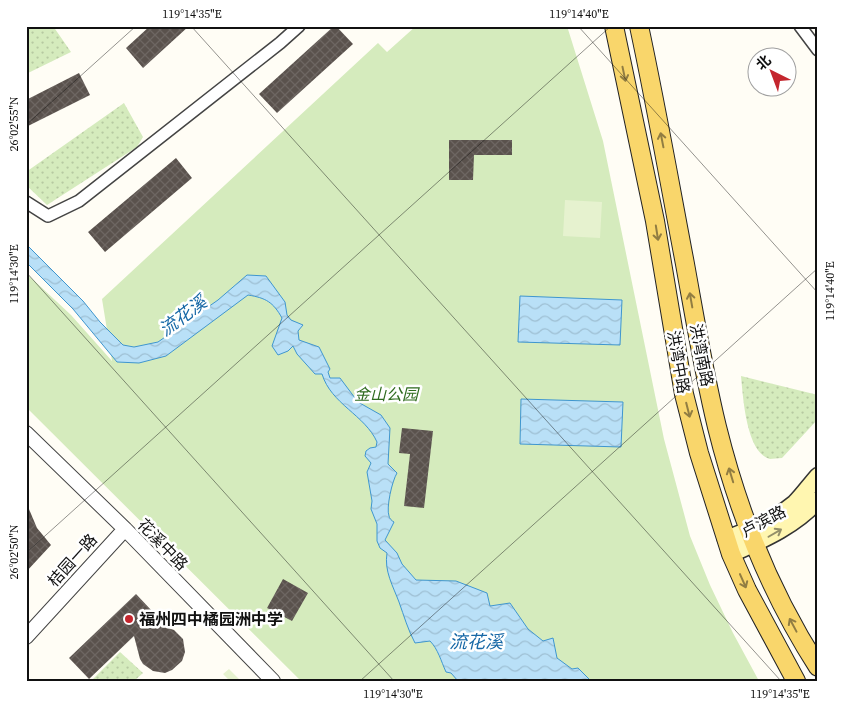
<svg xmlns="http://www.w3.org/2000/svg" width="844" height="707" font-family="'Source Serif 4','Noto Sans SC',serif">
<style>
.grass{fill:url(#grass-dots)}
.park{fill:#d5ebbd}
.pitch{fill:#e6f2cf}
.water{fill:url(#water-waves);stroke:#3f96cf}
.building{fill:url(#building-cross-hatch)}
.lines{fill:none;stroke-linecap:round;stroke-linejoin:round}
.minor-casing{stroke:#444;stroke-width:14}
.tertiary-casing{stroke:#444;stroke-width:16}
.secondary-casing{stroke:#333;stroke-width:19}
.primary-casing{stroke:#222;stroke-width:20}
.minor{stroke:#fff;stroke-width:11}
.tertiary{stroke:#fff;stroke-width:14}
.secondary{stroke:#fff6b0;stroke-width:16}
.primary{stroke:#f9d66b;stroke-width:18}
.oneway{stroke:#917d42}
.oneway2{stroke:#948f68}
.ticks{fill:none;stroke:#111;stroke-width:1;stroke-opacity:0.45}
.poi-dot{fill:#c4262e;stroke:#fff;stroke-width:2}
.labels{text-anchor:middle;stroke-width:5;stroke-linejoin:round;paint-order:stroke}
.street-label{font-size:16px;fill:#111;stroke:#fff}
.park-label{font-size:16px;font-style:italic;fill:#2f6b1f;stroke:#fff}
.poi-label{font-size:16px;font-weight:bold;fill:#111;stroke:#fff;text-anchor:start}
.water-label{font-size:18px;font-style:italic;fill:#1768a6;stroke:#fff}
.neatline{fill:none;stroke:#111;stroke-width:2}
.ticks-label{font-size:12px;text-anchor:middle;fill:#111}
</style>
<defs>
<pattern id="grass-dots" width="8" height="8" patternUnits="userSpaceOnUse" patternTransform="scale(1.25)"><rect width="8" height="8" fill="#d5ebbd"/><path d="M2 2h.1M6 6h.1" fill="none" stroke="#b6c8a1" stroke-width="1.8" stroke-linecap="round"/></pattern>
<pattern id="water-waves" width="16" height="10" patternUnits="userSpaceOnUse" patternTransform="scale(1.25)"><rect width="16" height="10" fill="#b9e0f7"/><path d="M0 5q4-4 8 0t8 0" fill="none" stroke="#9ebfd3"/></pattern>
<pattern id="building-cross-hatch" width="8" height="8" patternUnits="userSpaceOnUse" patternTransform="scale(1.25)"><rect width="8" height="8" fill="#5a524d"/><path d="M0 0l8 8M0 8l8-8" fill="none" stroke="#6d6662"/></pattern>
</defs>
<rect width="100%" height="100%" fill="#fffdf5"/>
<path class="grass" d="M26,26H53L71,52L26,74Z
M124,103L143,137L137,147L47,205L26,185V172Z
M741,376L818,395V419L782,458C778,458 773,459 770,459C746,453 743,396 741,376Z
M120,652L143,673L134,681H91Z"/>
<path class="park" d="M416,26H567L603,141L664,439L690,536L710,585L733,633L759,681H301L26,407V273L71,315L112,361L102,299L378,43L387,52Z"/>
<path class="pitch" d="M565,200L602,202L600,238L563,236Z
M229,669L241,681H230L223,674Z"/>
<path class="water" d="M26,244L83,301L100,322L123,345L134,347L158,342L218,300L247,275L266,276L285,302L287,315L291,320L303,325L298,331L299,340L319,347L330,369L328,372L330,378H340L358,402L381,415L390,428L388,464L397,473C392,481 386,508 389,516C389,518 392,521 394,522L385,540L397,553L402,564L416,580L456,581L487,593L490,606L510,603L528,629L543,641L553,638L557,658L572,669L578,668L591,681H458L451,673L446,672C441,661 438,649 430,641L415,643C408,630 404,616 399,602C393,586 384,571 387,553L380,548L377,541V524L371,509L372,501L367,472L371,463L365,456L366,451L370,448L376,447L377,442C365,415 331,404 322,374H315L297,354L293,346L288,351L278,355L272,346L282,318C273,302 266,298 248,295L166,356L139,363L117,362L73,309L26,262Z
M520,296L622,300L620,345L518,342Z
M521,399L623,402L621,447L520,444Z"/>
<path class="building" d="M150,26H189L143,68L126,48Z
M334,26H336L353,44L277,113L259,94Z
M79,73L90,95L26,127V100Z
M449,140H512V155H474L473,180H449Z
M176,158L192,178L105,252L88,232Z
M402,428L433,431L424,508L404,506L410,454L399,453Z
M26,502L37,528L51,545L26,572Z
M283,579L308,593L292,621L267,608Z
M136,594L168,628L174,630L183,639L185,652L182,661L172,670L165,673L153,671L143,664L140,659L134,636L89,679L69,658Z"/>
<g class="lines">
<g class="minor-casing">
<path id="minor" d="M800,26L818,50
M26,202L48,216L79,201L280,43L299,26"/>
</g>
<g class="tertiary-casing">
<path id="tertiary" d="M26,433L125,529L273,681
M26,637L125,529"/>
</g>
<g class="secondary-casing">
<path id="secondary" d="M726,539C750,530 775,520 795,503C803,495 810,485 818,476
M731,554C762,540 795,526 818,500"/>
</g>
<g class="primary-casing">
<path id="primary" d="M614,26L655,221L684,394L699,453L731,554L747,590L796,681
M639,26C656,105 670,185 685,264C695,319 704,374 717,427C738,512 771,594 818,667"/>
</g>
<use href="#minor" class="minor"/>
<use href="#tertiary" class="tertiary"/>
<use href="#secondary" class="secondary"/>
<use href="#primary" class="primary"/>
</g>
<defs><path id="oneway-shaft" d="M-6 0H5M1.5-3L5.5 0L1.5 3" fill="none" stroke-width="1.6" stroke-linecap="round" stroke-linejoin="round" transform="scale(1.25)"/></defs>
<g class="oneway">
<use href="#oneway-shaft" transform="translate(624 74) rotate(78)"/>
<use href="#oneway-shaft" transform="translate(662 140) rotate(-101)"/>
<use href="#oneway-shaft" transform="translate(657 233) rotate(81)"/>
<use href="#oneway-shaft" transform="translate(691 300) rotate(-100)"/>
<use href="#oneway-shaft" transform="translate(688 410) rotate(76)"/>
<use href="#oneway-shaft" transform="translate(731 475) rotate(-107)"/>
<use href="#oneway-shaft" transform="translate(743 581) rotate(66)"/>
<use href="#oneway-shaft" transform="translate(793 625) rotate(-118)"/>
</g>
<use class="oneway2" href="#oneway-shaft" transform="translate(775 533) rotate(-30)"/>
<path class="ticks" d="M191,26L781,681M578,26L818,293M26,125L136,26M26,272L394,681M26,553L611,26M360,681L818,268"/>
<circle class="poi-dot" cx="129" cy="619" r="5"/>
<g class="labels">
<g class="street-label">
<text transform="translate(702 355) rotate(79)" y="6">洪湾南路</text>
<text transform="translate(679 362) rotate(80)" y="6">洪湾中路</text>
<text transform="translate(763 521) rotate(-28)" y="6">卢滨路</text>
<text transform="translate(163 544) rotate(46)" y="6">花溪中路</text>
<text transform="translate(72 560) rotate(-48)" y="6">桔园一路</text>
</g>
<g class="park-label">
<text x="386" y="400">金山公园</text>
</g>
<g class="poi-label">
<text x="139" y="625">福州四中橘园洲中学</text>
</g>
<g class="water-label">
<text transform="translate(183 316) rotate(-37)" y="6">流花溪</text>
<text x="476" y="648">流花溪</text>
</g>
</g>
<rect width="844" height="707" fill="none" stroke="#ffffff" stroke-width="55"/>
<g transform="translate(772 72) rotate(318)"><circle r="24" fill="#ffffff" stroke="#a0a0a0"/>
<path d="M0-4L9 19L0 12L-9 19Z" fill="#c4262e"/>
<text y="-8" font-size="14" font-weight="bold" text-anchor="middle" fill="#111111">北</text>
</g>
<rect x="28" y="28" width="788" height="652" class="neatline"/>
<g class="ticks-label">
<text x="192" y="18">119°14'35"E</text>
<text x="579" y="18">119°14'40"E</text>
<text transform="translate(14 124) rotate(-90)" y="4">26°02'55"N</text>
<text transform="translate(14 274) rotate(-90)" y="4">119°14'30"E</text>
<text transform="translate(830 291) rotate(-90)" y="4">119°14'40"E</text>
<text transform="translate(14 552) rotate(-90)" y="4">26°02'50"N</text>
<text x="393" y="698">119°14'30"E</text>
<text x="780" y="698">119°14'35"E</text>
</g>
</svg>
